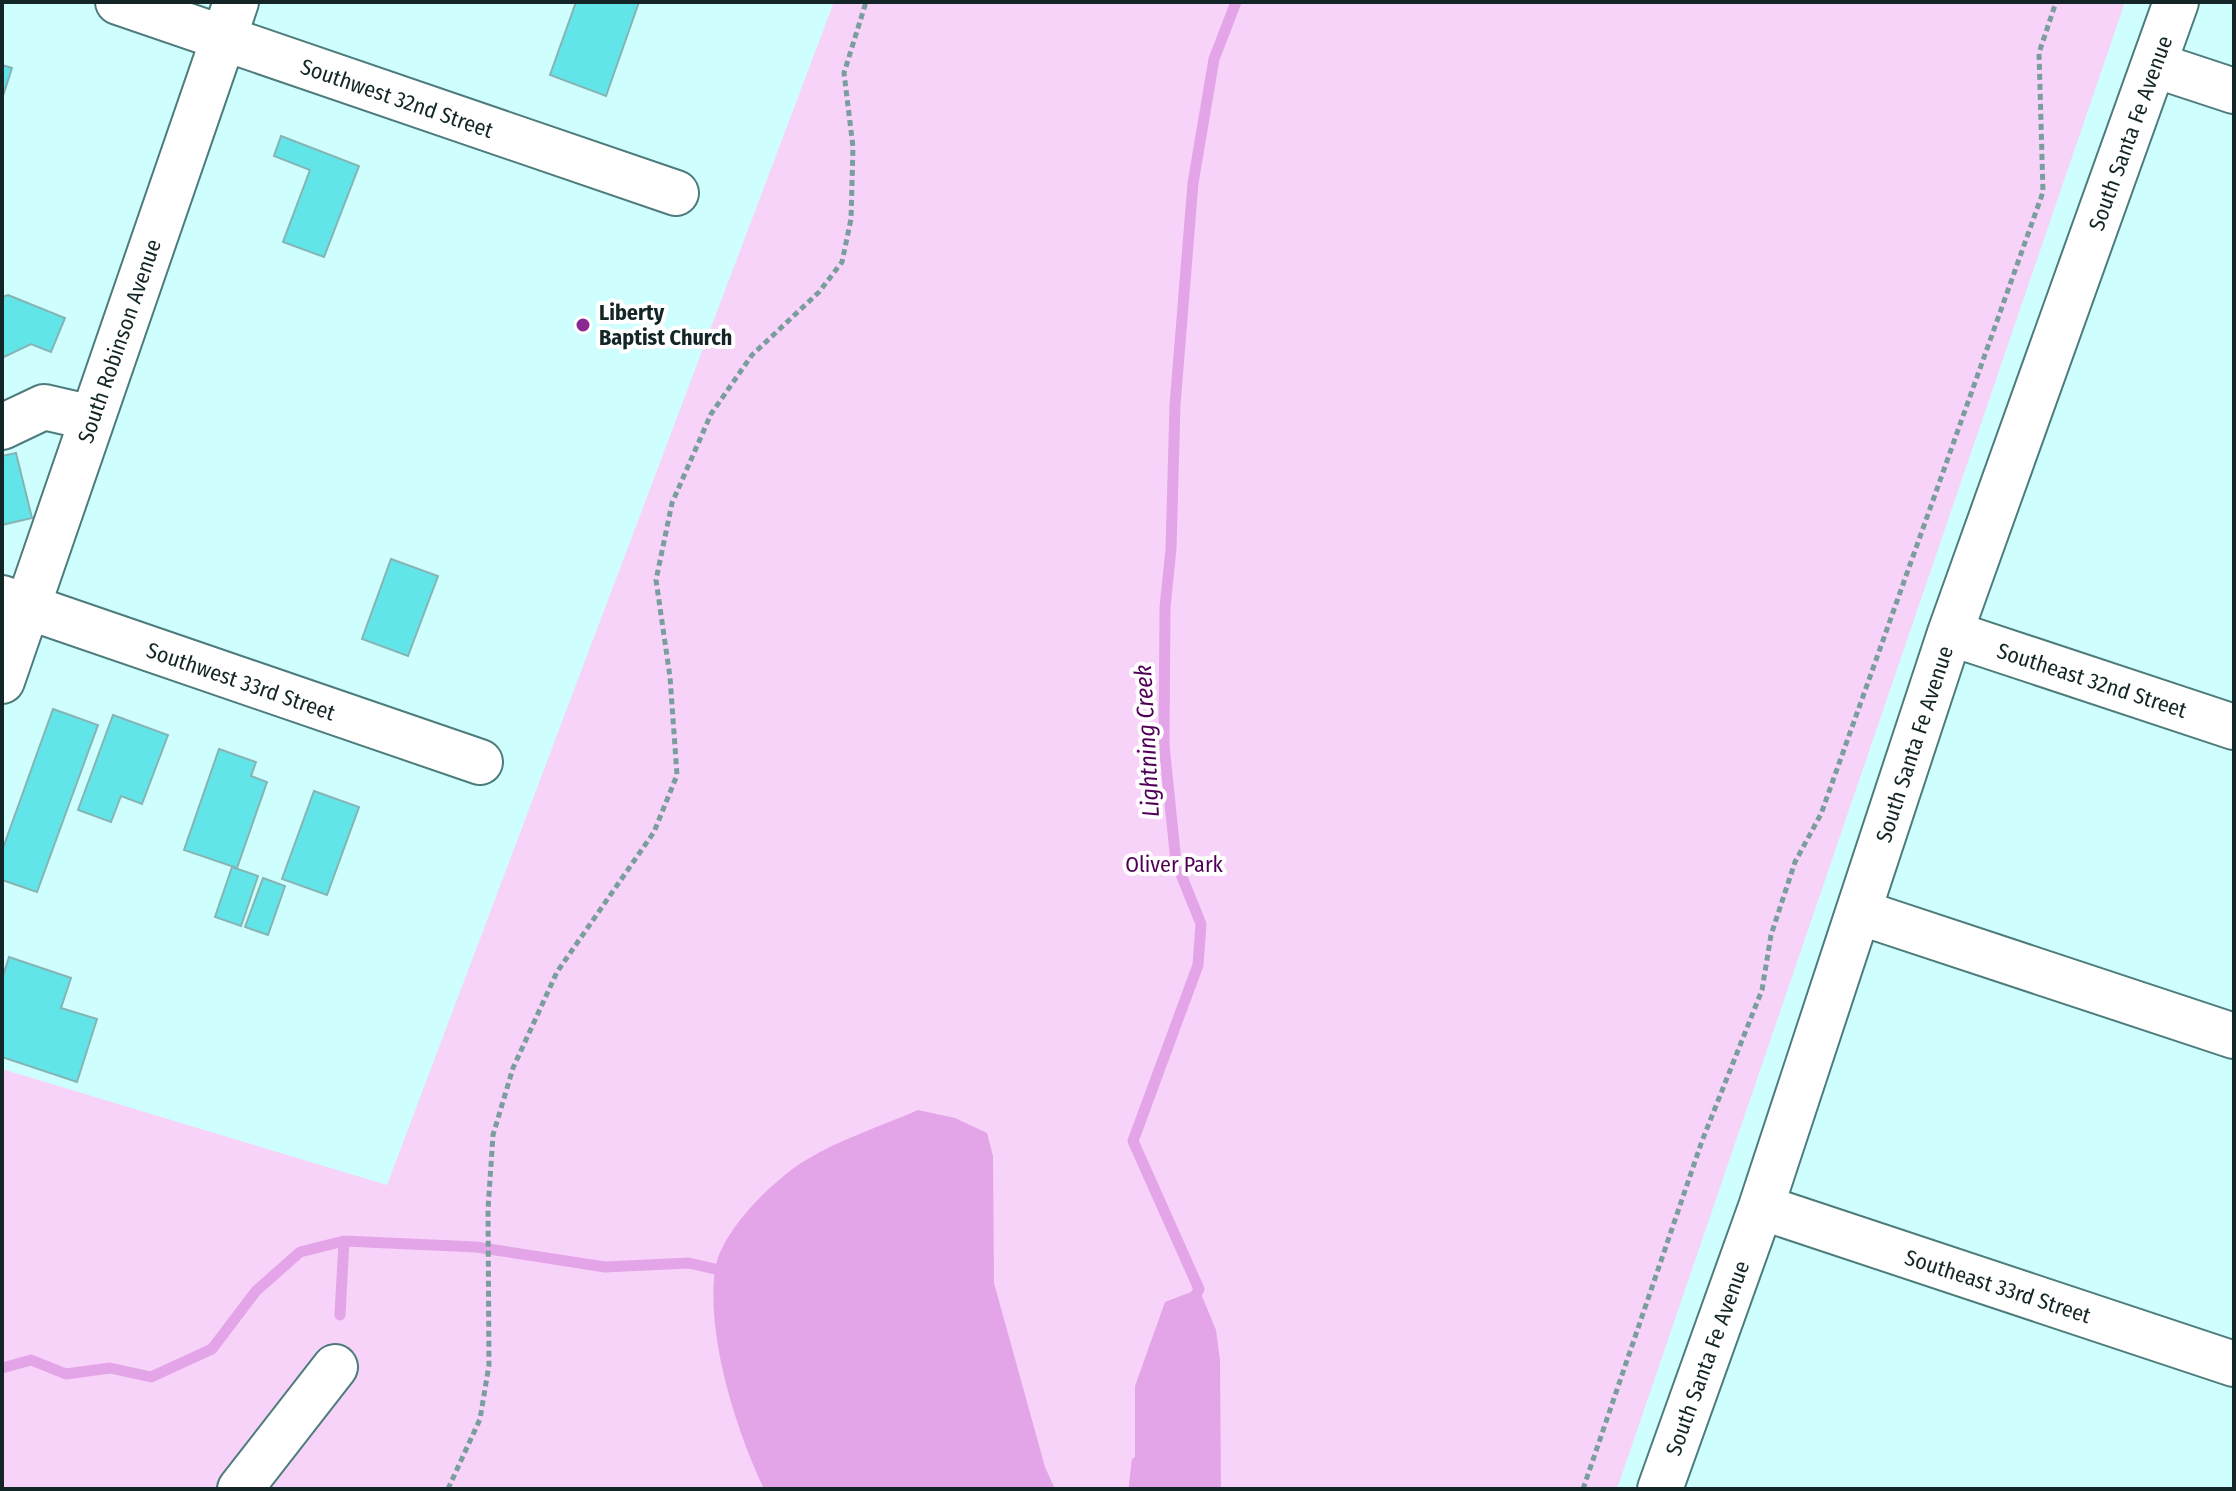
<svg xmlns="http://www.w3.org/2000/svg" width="2236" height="1491" font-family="'Fira Sans Condensed',sans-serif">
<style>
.green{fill:#f8d3f9}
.water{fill:#e4a5e8}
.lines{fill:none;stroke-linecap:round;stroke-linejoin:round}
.stream{stroke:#e4a5e8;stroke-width:11}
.building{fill:#62e5e8;stroke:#86b4b5;stroke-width:2}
.minor-casing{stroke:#4e7b7c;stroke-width:48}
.path{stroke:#7a9d9d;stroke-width:5;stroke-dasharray:6 4;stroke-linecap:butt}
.minor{stroke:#fff;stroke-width:44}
.poi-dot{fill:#8a2992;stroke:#fff;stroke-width:3}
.labels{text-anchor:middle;stroke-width:8;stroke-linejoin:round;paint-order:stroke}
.street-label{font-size:22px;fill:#132526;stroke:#fff}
.poi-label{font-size:22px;font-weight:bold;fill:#132526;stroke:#fff;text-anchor:start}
.park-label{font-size:22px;fill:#4f0055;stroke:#fff}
.water-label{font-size:24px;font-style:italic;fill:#510057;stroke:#fff}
</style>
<rect width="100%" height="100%" fill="#cefefe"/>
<path class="green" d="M834,2H2125L1617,1489H2V1069L387,1185Z"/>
<path class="water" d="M918,1110L955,1118L987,1133L993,1156L994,1283L1045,1467L1055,1489H764C736,1430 706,1336 715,1270C720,1232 774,1179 806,1160C840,1139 882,1126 918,1110Z
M1199,1289L1216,1330L1220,1360L1221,1489H1135V1386L1165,1302Z"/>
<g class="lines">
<path class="stream" d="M1193,1300L1199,1289L1133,1141L1198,965L1201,924L1176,862L1164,745L1165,607L1171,549L1175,405L1193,183L1214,59L1236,2
M340,1315L344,1241
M2,1368L31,1360L66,1374L110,1368L151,1377L212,1349L256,1291L300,1252L344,1241L476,1247L605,1267L689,1263L715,1269
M1134,1489L1137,1462"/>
</g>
<path class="building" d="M576,2H639L606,96L550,75Z
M2,65L12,68L2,99Z
M281,136L359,166L324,257L283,242L310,170L274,156Z
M8,295L65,318L51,352L31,344L2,358V297Z
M16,453L32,518L2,525V456Z
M391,559L438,576L408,656L362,639Z
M53,709L98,725L37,892L2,880V851Z
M113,715L168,735L142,804L121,796L111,822L78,810Z
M219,749L256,762L251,776L267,782L237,868L184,850Z
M314,791L359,807L327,895L282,879Z
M232,867L258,876L241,926L215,917Z
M263,878L285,886L268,935L245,927Z
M9,957L71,978L61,1008L97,1019L77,1082L2,1057V979Z"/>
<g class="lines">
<g class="minor-casing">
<path id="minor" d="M118,2L676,193
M2155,65L2234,91
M2,427L44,407L92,418
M2,598L480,762
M1950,633L2234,727
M2,681L236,2
M1859,912L2234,1036
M1761,1207L2234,1364
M240,1489L335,1367
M1660,1489L1761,1207L1950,633L2176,2"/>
</g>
<path class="path" d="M448,1489L480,1419L489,1365L488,1209L493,1135L513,1068L557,972L654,832L677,775L670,677L656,580L672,503L711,414L752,355L819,292L842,262L851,219L853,147L844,73L866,2
M1583,1489L1702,1141L1762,990L1771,935L1795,862L1821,814L2043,192L2039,53L2056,2"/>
<use href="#minor" class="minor"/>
</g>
<circle class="poi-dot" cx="583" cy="325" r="8"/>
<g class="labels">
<g class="street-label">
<text transform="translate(397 98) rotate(19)" y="8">Southwest 32nd Street</text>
<text transform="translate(2130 133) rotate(-70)" y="8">South Santa Fe Avenue</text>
<text transform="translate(119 341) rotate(-71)" y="8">South Robinson Avenue</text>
<text transform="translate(2092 680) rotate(18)" y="8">Southeast 32nd Street</text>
<text transform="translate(241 681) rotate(19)" y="8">Southwest 33rd Street</text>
<text transform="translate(1914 744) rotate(-72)" y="8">South Santa Fe Avenue</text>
<text transform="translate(1998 1286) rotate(18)" y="8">Southeast 33rd Street</text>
<text transform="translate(1707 1358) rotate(-70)" y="8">South Santa Fe Avenue</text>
</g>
<g class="poi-label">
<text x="599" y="320">Liberty<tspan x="599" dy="25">Baptist Church</tspan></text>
</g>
<g class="park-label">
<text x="1174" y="872">Oliver Park</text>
</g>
<g class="water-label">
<text transform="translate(1147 741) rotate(-93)" y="8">Lightning Creek</text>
</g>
</g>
<rect width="2236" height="1491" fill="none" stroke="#132526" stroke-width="8"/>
</svg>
